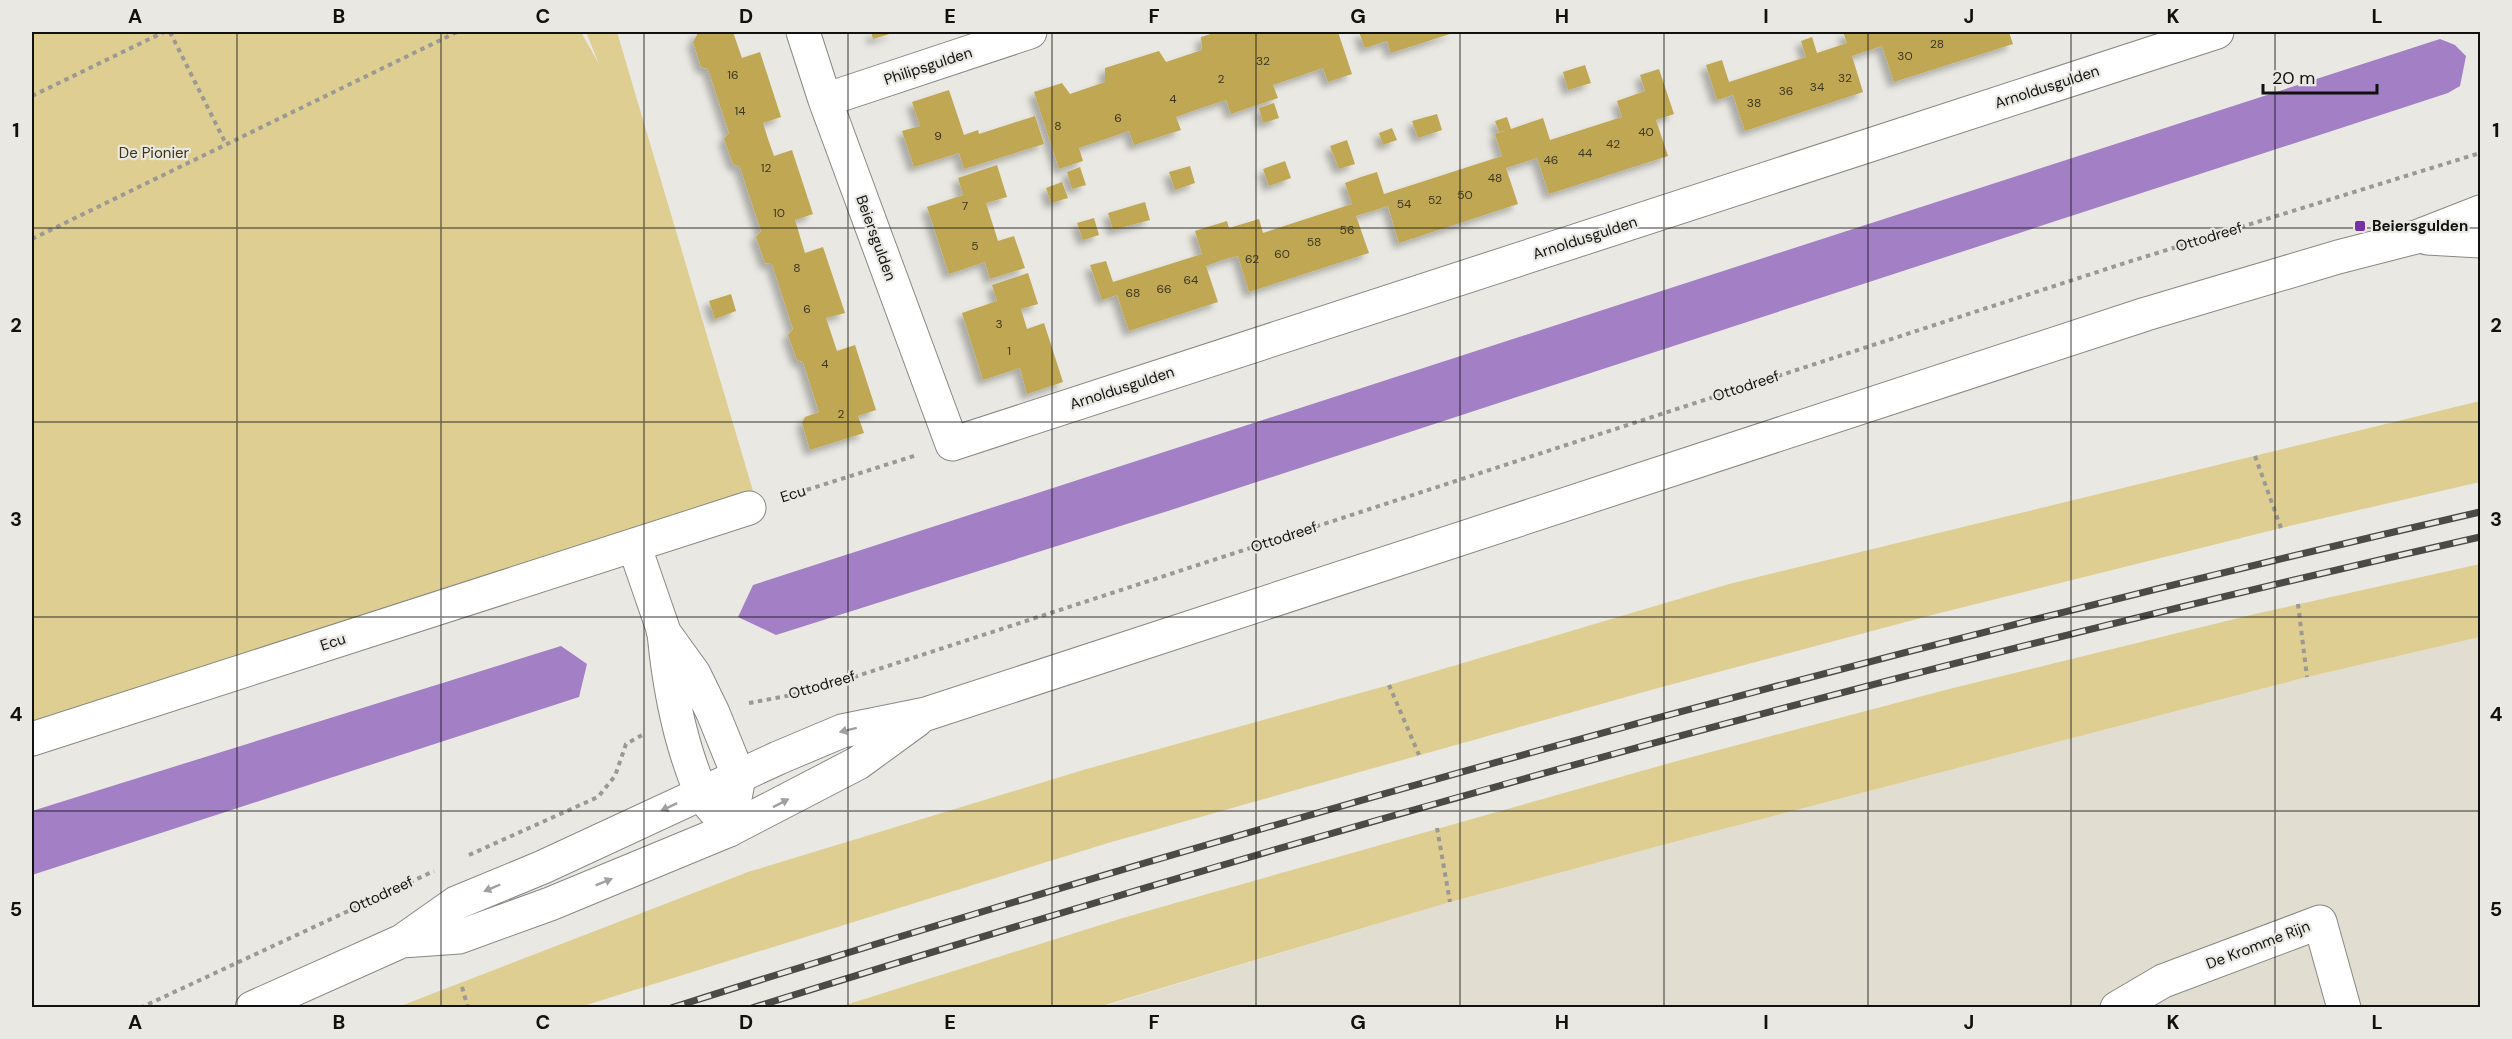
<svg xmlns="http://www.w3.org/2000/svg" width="2512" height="1039" font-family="'DM Sans',sans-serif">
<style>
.built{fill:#e1ddd0}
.green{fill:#dfce92}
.water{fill:#a37fc5}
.building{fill:#c0a752;filter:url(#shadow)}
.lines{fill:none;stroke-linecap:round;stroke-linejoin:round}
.minor-casing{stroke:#898883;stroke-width:35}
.tertiary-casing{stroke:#898883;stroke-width:35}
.path{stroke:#9a9994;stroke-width:4;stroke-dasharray:4.5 4.5;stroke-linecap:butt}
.minor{stroke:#fff;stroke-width:33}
.tertiary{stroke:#fff;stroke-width:33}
.rail-casing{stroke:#4a4a47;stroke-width:7}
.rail{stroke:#e9e8e2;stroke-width:4.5;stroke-dasharray:14;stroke-linecap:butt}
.oneway{fill:#a0a09f}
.grid{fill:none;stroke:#11110f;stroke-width:1.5;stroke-opacity:0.55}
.poi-dot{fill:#7531a5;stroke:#e9e8e2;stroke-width:2}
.labels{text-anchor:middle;stroke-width:4.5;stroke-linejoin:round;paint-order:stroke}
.number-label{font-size:12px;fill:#3d3620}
.street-label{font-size:15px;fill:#11110f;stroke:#e9e8e2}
.park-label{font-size:15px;fill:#3d330d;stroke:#e9e8e2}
.poi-label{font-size:15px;font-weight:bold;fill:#11110f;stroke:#e9e8e2;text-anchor:start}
.neatline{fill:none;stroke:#11110f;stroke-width:2}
.grid-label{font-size:20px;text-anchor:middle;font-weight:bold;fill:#11110f}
</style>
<defs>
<filter id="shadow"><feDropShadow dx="-5.5" dy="5.5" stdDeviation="3" flood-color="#0004"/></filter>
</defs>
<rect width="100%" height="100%" fill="#e9e8e2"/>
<path class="built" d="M2480,637V1007L1098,1008L1450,902L1700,835L2307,677Z"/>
<path class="green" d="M32,32H581L599,64L586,32H617L753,491L32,723Z
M2480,401V482L2281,528L1932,615L1658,688L1108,843L580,1007H398L748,872L1083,770L1389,685L1729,584Z
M2480,564V637L2307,677L1700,835L1450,902L1098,1007H839L1126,917L1677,761L1949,689L2255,614Z"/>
<path class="water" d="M2440,39L2455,45L2466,56L2460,86L2448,93L1171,510L776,635L738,617L753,585Z
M561,646L587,664L579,697L32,875V811Z"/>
<path class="building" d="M696,32H733L742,58L760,52L781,117L763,123L768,139L774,156L792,150L813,214L795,220L805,253L823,247L845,313L826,318L837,351L855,345L876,410L858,416L864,433L810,450L802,423L805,417L819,412L803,362L797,360L788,335L793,329L772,264L765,263L756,237L761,231L740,167L733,164L724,139L729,133L708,69L701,67L693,42L697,35Z
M871,32H896L873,39Z
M1217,32H1338L1352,74L1328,82L1323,68L1273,85L1278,98L1231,114L1226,100L1201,108L1176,117L1181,130L1134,145L1129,131L1079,148L1083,161L1059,169L1034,92L1062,83L1070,94L1105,82V68L1159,51L1166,62L1202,50L1201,37Z
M1359,32H1456L1391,53L1387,41L1365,48Z
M1843,32H2009L2013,44L1894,82L1882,46L1852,56L1863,92L1745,131L1733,95L1717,100L1706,65L1722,60L1729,82L1806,57L1801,41L1812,37L1817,53L1847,43Z
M1585,65L1591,83L1568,90L1563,72Z
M1659,69L1674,114L1656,120L1668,156L1549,194L1537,158L1522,163L1506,168L1518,204L1399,243L1388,206L1356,216L1369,253L1249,292L1238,256L1222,260L1206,266L1218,302L1129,331L1117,295L1102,300L1090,265L1106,261L1113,282L1202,254L1195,231L1227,221L1229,228L1259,219L1263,233L1352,204L1345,183L1361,177L1377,172L1384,194L1502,156L1495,134L1505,131L1499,132L1495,121L1507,117L1511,129L1543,118L1550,140L1622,117L1617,101L1645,91L1640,75Z
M949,90L964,135L978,130L979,134L1035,116L1044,144L964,169L959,153L914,167L902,131L920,126L912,102Z
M1274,103L1279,118L1263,123L1259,108Z
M1437,114L1442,130L1418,138L1412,121Z
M1392,128L1397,140L1383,145L1379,133Z
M1347,140L1355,164L1339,169L1330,146Z
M1285,161L1291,178L1269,186L1263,169Z
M997,165L1007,197L986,203L998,241L1014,236L1025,268L990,279L985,262L949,274L927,207L963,195L958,178Z
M1190,166L1195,183L1175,190L1169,172Z
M1080,167L1086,185L1072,189L1067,172Z
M1062,182L1068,198L1051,203L1046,188Z
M1145,202L1150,220L1113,230L1108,213Z
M1094,218L1099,235L1083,240L1077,223Z
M1028,273L1038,304L1021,309L1027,329L1044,323L1063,382L1027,394L1020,368L983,380L962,313L997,301L992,285Z
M731,294L736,311L715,319L709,301Z"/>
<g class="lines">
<g class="minor-casing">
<path id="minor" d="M803,32L825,100L952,444L2217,32
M825,100L1030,32
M634,545L671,652
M663,631L694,674L713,713L739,777L729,830
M664,633C669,686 679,740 700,790C704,800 713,808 719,816
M32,739L749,508
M2117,1008L2163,981L2320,922L2344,1008"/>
</g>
<g class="tertiary-casing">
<path id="tertiary" d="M2427,238L2480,241
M402,941L459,937L550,904L729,830L858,763L917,720
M252,1008L402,941L456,903L543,867L778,758L842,731L926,714L2146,314L2338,257L2416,237L2480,212"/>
</g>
<path class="path" d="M170,32L226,144
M32,96L164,32
M32,239L457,32
M2255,456L2281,528
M781,498L917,455
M2298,604L2307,677
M1389,685L1419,755
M749,703L808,692L2128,262L2480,153
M1437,828L1450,902
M469,855L598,797L615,776L626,744L644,734
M462,987L468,1008
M140,1008L434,871"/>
<use href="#minor" class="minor"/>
<use href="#tertiary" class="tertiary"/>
<g class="rail-casing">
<path id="rail" d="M671,1008C1268,819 1871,652 2480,512
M752,1008C1322,829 1898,668 2480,537"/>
</g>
<use href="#rail" class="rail"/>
</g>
<defs><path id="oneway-solid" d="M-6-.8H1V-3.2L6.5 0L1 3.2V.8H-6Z" transform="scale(1.5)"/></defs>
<g class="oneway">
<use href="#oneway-solid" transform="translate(848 730) rotate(166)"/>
<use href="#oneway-solid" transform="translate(781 803) rotate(-27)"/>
<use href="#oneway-solid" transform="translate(669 807) rotate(155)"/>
<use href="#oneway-solid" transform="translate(604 882) rotate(-22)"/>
<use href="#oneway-solid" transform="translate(492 888) rotate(157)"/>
</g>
<path class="grid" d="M237,32V1008M441,32V1008M644,32V1008M848,32V1008M1052,32V1008M1256,32V1008M1460,32V1008M1664,32V1008M1868,32V1008M2071,32V1008M2275,32V1008M32,228H2480M32,422H2480M32,617H2480M32,811H2480"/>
<rect class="poi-dot" x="2354" y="220" width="12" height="12" rx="3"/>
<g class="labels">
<g class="number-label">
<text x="1937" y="48">28</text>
<text x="1905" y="60">30</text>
<text x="1263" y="65">32</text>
<text x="733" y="79">16</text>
<text x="1845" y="82">32</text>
<text x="1221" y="83">2</text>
<text x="1817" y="91">34</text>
<text x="1786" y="95">36</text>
<text x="1173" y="103">4</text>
<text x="1754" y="107">38</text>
<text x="740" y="115">14</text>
<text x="1118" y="122">6</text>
<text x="1058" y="130">8</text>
<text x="1646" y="136">40</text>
<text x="938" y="140">9</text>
<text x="1613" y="148">42</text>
<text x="1585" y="157">44</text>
<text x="1551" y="164">46</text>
<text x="766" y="172">12</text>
<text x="1495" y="182">48</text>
<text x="1465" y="199">50</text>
<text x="1435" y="204">52</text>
<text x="1404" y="208">54</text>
<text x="965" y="210">7</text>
<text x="779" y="217">10</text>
<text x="1347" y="234">56</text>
<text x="1314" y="246">58</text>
<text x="975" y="250">5</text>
<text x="1282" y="258">60</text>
<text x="1252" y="263">62</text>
<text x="797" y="272">8</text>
<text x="1191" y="284">64</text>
<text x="1164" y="293">66</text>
<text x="1133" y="297">68</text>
<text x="807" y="313">6</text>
<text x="999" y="328">3</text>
<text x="1009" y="355">1</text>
<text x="825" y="368">4</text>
<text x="841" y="418">2</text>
</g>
<g class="street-label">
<text transform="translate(928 66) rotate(-18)" y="5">Philipsgulden</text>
<text transform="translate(2047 87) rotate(-18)" y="5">Arnoldusgulden</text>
<text transform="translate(2209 237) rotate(-17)" y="5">Ottodreef</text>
<text transform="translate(876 238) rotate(70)" y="5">Beiersgulden</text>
<text transform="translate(1585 238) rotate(-18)" y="5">Arnoldusgulden</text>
<text transform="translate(1746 386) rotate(-18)" y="5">Ottodreef</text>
<text transform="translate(1122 388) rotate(-18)" y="5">Arnoldusgulden</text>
<text transform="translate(793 494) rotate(-17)" y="5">Ecu</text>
<text transform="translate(1284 537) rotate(-18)" y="5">Ottodreef</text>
<text transform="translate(333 642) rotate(-18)" y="5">Ecu</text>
<text transform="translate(822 685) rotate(-16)" y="5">Ottodreef</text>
<text transform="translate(381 895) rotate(-25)" y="5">Ottodreef</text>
<text transform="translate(2258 945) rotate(-21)" y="5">De Kromme Rijn</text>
</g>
<g class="park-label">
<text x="154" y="158">De Pionier</text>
</g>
<g class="poi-label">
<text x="2372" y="231">Beiersgulden</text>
</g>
</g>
<rect width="2512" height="1039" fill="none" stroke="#e9e8e2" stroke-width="66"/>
<path d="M2263 84v9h114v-9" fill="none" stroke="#11110f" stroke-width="3"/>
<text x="2272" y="84" font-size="18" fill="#11110f" stroke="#e9e8e2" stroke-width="4.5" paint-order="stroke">20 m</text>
<rect x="33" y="33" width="2446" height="973" class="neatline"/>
<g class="grid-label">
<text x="135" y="23">A</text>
<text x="339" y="23">B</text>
<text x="543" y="23">C</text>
<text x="746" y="23">D</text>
<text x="950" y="23">E</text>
<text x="1154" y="23">F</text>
<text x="1358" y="23">G</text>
<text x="1562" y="23">H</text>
<text x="1766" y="23">I</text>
<text x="1969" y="23">J</text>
<text x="2173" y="23">K</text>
<text x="2377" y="23">L</text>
<text x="16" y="137">1</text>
<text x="2496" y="137">1</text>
<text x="16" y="332">2</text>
<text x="2496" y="332">2</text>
<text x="16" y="526">3</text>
<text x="2496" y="526">3</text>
<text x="16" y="721">4</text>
<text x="2496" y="721">4</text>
<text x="16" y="916">5</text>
<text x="2496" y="916">5</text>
<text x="135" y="1029">A</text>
<text x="339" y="1029">B</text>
<text x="543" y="1029">C</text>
<text x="746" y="1029">D</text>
<text x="950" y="1029">E</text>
<text x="1154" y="1029">F</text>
<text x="1358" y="1029">G</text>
<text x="1562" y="1029">H</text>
<text x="1766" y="1029">I</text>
<text x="1969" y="1029">J</text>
<text x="2173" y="1029">K</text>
<text x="2377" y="1029">L</text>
</g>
</svg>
